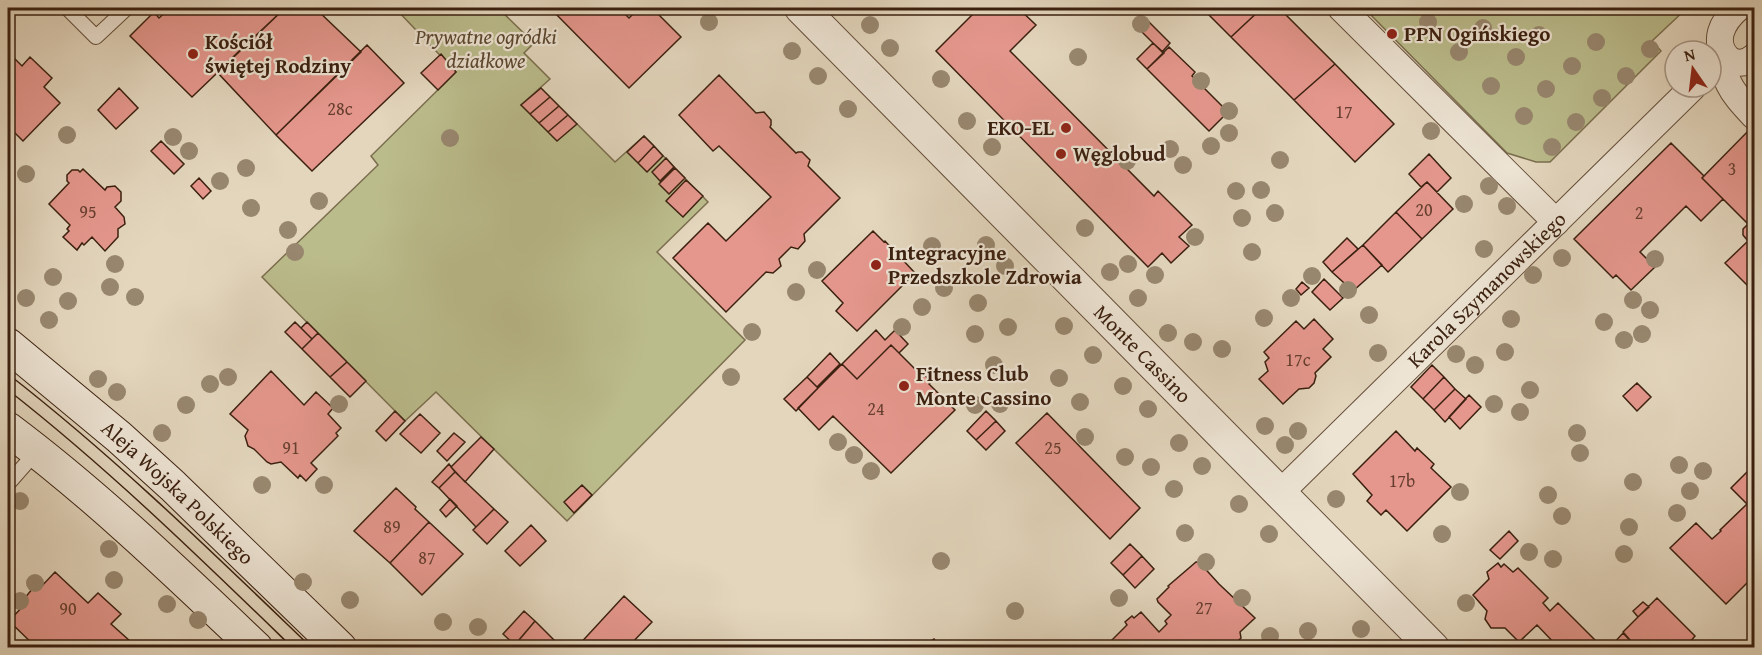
<svg xmlns="http://www.w3.org/2000/svg" width="1762" height="655" font-family="'Gentium Book Plus',serif">
<style>
.green{fill:#bbbc8c;stroke:#7b6e4e;stroke-width:1.5}
.building{fill:#e5978d;stroke:#3b2010;stroke-width:1.5}
.lines{fill:none;stroke-linecap:round;stroke-linejoin:round}
.service-casing{stroke:#654e3b;stroke-width:16}
.minor-casing{stroke:#654e3b;stroke-width:28}
.tertiary-casing{stroke:#654e3b;stroke-width:34}
.secondary-casing{stroke:#3b2010;stroke-width:35}
.service{stroke:#ede4d4;stroke-width:14}
.minor{stroke:#ede4d4;stroke-width:26}
.tertiary{stroke:#ede4d4;stroke-width:32}
.secondary{stroke:#ede4d4;stroke-width:33}
.tram{stroke:#3b2010;stroke-width:1.5}
.tree{fill:#98876f}
.poi-dot{fill:#8f2418;stroke:#ede4d4;stroke-width:2}
.labels{text-anchor:middle;stroke-width:4.5;stroke-linejoin:round;paint-order:stroke}
.number-label{font-size:18px;fill:#663e2f}
.poi-label{font-size:21px;font-weight:bold;fill:#3b2010;stroke:#ede4d4;text-anchor:start}
.park-label{font-size:21px;font-style:italic;fill:#5b472f;stroke:#ede4d4}
.street-label{font-size:21px;fill:#3b2010;stroke:#ede4d4}
</style>
<rect width="100%" height="100%" fill="#e3d6bd"/>
<filter id="stains"><feTurbulence type="fractalNoise" baseFrequency=".00333" numOctaves="4"/><feColorMatrix values="0 0 0 0 .2 0 0 0 0 .09 0 0 0 0 .02 0 0 0 .5 -.17"/></filter>
<radialGradient id="worn" r=".72"><stop offset=".6" stop-color="#630" stop-opacity="0"/><stop offset="1" stop-color="#630" stop-opacity=".3"/></radialGradient>
<path class="green" d="M395,8H498L534,43L524,53L550,79L521,105L577,124L615,162L644,136L708,202L657,252L745,340L567,521L436,392L405,421L262,277L378,165L371,156L456,72Z
M1364,8H1687L1652,41L1661,51L1550,162H1536L1507,153Z"/>
<path class="building" d="M170,8H285L192,97L130,36L154,12L159,18Z
M285,8H315L361,52L276,135L217,72Z
M550,8H619L629,18L639,8H652L681,37L629,88Z
M979,8H1018L1036,25L1010,51L1154,196L1158,191L1192,225L1179,237L1189,246L1171,263L1162,253L1148,267L936,51Z
M1202,8H1262L1231,37Z
M1262,8H1279L1335,64L1294,100L1231,37Z
M1148,21L1170,43L1162,52L1140,30Z
M1153,43L1164,53L1147,69L1137,59Z
M367,45L404,83L312,171L276,135Z
M1169,47L1195,72L1192,76L1228,112L1209,131L1147,69Z
M8,52L22,66L30,57L52,78L44,87L60,103L23,141L8,126Z
M441,54L456,72L438,90L421,73Z
M1335,64L1394,124L1355,162L1294,100Z
M719,75L756,113L764,112L771,120V125L770,127L796,153L798,152H802L810,160L808,166L840,198L804,234L805,241L798,249L791,247L779,259L781,266L773,273L766,272L726,312L673,258L708,223L726,241L771,197L719,146L713,151L679,115Z
M119,88L138,108L116,129L98,110Z
M541,88L550,97L530,114L521,105Z
M550,97L559,106L539,123L530,114Z
M559,106L568,115L548,132L539,123Z
M568,115L577,124L557,141L548,132Z
M1754,125V292L1725,263L1748,241L1743,235V229L1748,224L1702,178Z
M644,136L654,146L638,163L627,152Z
M161,141L184,164L174,174L151,151Z
M1671,143L1704,176L1702,178L1723,199L1701,221L1686,206L1640,252L1655,267L1631,290L1616,275L1613,278L1574,239Z
M654,146L663,156L647,172L638,163Z
M1429,154L1451,178L1437,192L1427,182L1421,187L1409,174Z
M666,158L674,167L660,181L652,172Z
M675,168L685,178L669,194L659,184Z
M83,169L105,190L107,187L115,186L121,192V201L115,207L124,217L125,224L118,229V237L105,251L92,237L84,245L82,243L77,250L63,237L69,231L67,229L70,225L49,204L69,183L67,181V175L72,170H78L80,172Z
M199,178L211,191L203,199L191,186Z
M686,180L703,196L683,217L666,201Z
M1427,182L1453,209L1422,239L1396,212Z
M1396,212L1422,239L1388,272L1363,245Z
M873,231L884,242L885,241L915,273L857,331L836,311L843,303L822,281Z
M1347,238L1358,249L1332,272L1323,262Z
M1363,245L1382,265L1353,291L1332,272Z
M1324,279L1343,298L1330,310L1312,292Z
M1302,282L1309,288L1301,295L1296,289Z
M1314,319L1333,339L1323,349L1331,357L1315,373L1316,376L1314,383L1309,388L1299,389L1283,404L1259,379L1268,371L1265,362L1269,358L1264,352L1296,321L1304,329Z
M295,322L312,339L302,349L285,332Z
M307,322L318,333L312,339L301,328Z
M876,330L885,340L895,330L908,344L899,353L891,345L857,379L842,364Z
M318,333L347,362L330,377L302,349Z
M891,345L919,373L921,371L931,382L929,384L955,410L891,473L833,416L819,430L798,408L842,364L857,379Z
M830,353L840,364L817,387L807,377Z
M347,362L366,381L350,397L330,377Z
M1432,365L1444,377L1423,399L1411,387Z
M271,371L304,405L316,392L333,408L328,414L341,428L336,433L338,436L311,463L317,469L306,481L300,475L298,478L281,462L271,464L267,462L254,449L248,446L245,436L248,430L230,414Z
M807,377L818,388L796,411L784,399Z
M1444,377L1455,389L1434,410L1423,399Z
M1637,383L1651,397L1637,411L1623,396Z
M1455,389L1466,399L1445,422L1434,410Z
M1469,395L1481,407L1460,429L1449,417Z
M395,411L405,421L386,441L376,431Z
M986,411L996,421L976,440L967,431Z
M1047,413L1140,508L1110,539L1016,443Z
M420,414L440,433L421,453L400,434Z
M996,421L1005,431L986,450L976,440Z
M1396,431L1415,451L1417,448L1434,464L1431,468L1451,487L1407,531L1386,510L1381,515L1367,501L1372,495L1353,474Z
M454,433L465,442L447,461L437,451Z
M481,437L494,449L465,482L451,467Z
M449,464L455,472L439,488L432,482Z
M1754,465V572L1749,578L1751,579L1726,604L1670,548L1696,523L1712,539L1721,531L1720,530L1747,504L1731,488Z
M455,472L494,509L476,527L439,488Z
M582,485L592,495L574,513L564,502Z
M396,488L416,507L415,509L429,522L390,563L354,531Z
M450,499L457,506L446,517L440,510Z
M494,509L508,522L487,544L473,530Z
M429,522L463,554L422,595L390,563Z
M531,525L546,541L520,566L505,551Z
M1509,531L1518,541L1500,559L1490,550Z
M1130,544L1142,556L1123,575L1111,563Z
M1142,556L1154,569L1135,588L1123,575Z
M1196,562H1199L1219,584L1255,618L1240,632L1241,638L1233,646L1228,644L1224,648H1202L1198,643L1194,648H1104L1127,625L1125,622L1132,616L1134,618L1141,612L1159,632L1167,624L1165,621L1171,615L1158,602L1157,599L1169,587L1168,586Z
M1498,563L1501,567L1504,564L1513,572L1518,568L1548,598L1543,603L1550,611L1558,603L1599,644L1595,648H1559L1537,625L1519,642L1505,628H1491L1485,619L1487,611L1473,595L1489,579L1487,572Z
M55,572L88,603L98,593L121,614L111,624L130,641L124,648H37L9,621L25,604L24,603L26,600L24,599L33,588L36,590L38,588L39,589Z
M624,596L652,622L627,648H576Z
M1657,598L1695,636L1685,648H1637L1623,632Z
M1643,602L1649,607L1638,617L1633,611Z
M524,611L535,621L515,645L503,634Z
M535,621L562,648H512Z
M1623,633L1637,648H1614L1612,645Z
M934,639L940,648H920Z"/>
<g class="lines">
<g class="service-casing">
<path id="service" d="M67,8L96,37L127,8
M8,484L37,451"/>
</g>
<g class="minor-casing">
<g id="minor">
<path d="M1341,8L1556,222"/>
<path d="M1738,8C1731,14 1724,22 1721,32C1715,53 1735,73 1754,57"/>
<path d="M1720,44C1725,83 1728,88 1754,116"/>
<path id="s1" d="M1280,493L1693,87"/>
</g>
</g>
<g class="tertiary-casing">
<g id="tertiary">
<path id="s2" d="M801,8L1433,648"/>
</g>
</g>
<g class="secondary-casing">
<g id="secondary">
<path id="s3" d="M8,345L119,437L173,486L340,648"/>
<path d="M8,429C96,495 176,572 256,648"/>
</g>
</g>
<use href="#service" class="service"/>
<use href="#minor" class="minor"/>
<use href="#tertiary" class="tertiary"/>
<use href="#secondary" class="secondary"/>
<path class="tram" d="M8,374C116,458 213,553 312,648
M8,390C109,469 201,559 293,648"/>
</g>
<g class="tree">
<circle cx="709" cy="22" r="9"/>
<circle cx="1428" cy="22" r="9"/>
<circle cx="1141" cy="24" r="9"/>
<circle cx="870" cy="25" r="9"/>
<circle cx="1483" cy="28" r="9"/>
<circle cx="1539" cy="35" r="9"/>
<circle cx="1596" cy="42" r="9"/>
<circle cx="890" cy="48" r="9"/>
<circle cx="1650" cy="49" r="9"/>
<circle cx="792" cy="51" r="9"/>
<circle cx="1459" cy="52" r="9"/>
<circle cx="1078" cy="57" r="9"/>
<circle cx="1516" cy="57" r="9"/>
<circle cx="1572" cy="66" r="9"/>
<circle cx="818" cy="76" r="9"/>
<circle cx="1626" cy="76" r="9"/>
<circle cx="941" cy="79" r="9"/>
<circle cx="1201" cy="81" r="9"/>
<circle cx="1491" cy="86" r="9"/>
<circle cx="1546" cy="89" r="9"/>
<circle cx="1602" cy="98" r="9"/>
<circle cx="848" cy="109" r="9"/>
<circle cx="1229" cy="111" r="9"/>
<circle cx="1524" cy="116" r="9"/>
<circle cx="967" cy="121" r="9"/>
<circle cx="1576" cy="122" r="9"/>
<circle cx="1431" cy="131" r="9"/>
<circle cx="1229" cy="133" r="9"/>
<circle cx="67" cy="135" r="9"/>
<circle cx="173" cy="137" r="9"/>
<circle cx="450" cy="138" r="9"/>
<circle cx="1211" cy="146" r="9"/>
<circle cx="992" cy="147" r="9"/>
<circle cx="1552" cy="147" r="9"/>
<circle cx="1170" cy="149" r="9"/>
<circle cx="189" cy="151" r="9"/>
<circle cx="1280" cy="160" r="9"/>
<circle cx="1127" cy="161" r="9"/>
<circle cx="1183" cy="165" r="9"/>
<circle cx="246" cy="168" r="9"/>
<circle cx="26" cy="174" r="9"/>
<circle cx="220" cy="181" r="9"/>
<circle cx="1489" cy="186" r="9"/>
<circle cx="1261" cy="190" r="9"/>
<circle cx="1236" cy="191" r="9"/>
<circle cx="319" cy="201" r="9"/>
<circle cx="1464" cy="204" r="9"/>
<circle cx="1507" cy="206" r="9"/>
<circle cx="251" cy="208" r="9"/>
<circle cx="1275" cy="213" r="9"/>
<circle cx="1242" cy="218" r="9"/>
<circle cx="1085" cy="228" r="9"/>
<circle cx="288" cy="230" r="9"/>
<circle cx="1195" cy="237" r="9"/>
<circle cx="986" cy="245" r="9"/>
<circle cx="932" cy="246" r="9"/>
<circle cx="1484" cy="249" r="9"/>
<circle cx="295" cy="252" r="9"/>
<circle cx="1252" cy="252" r="9"/>
<circle cx="1562" cy="258" r="9"/>
<circle cx="1655" cy="259" r="9"/>
<circle cx="115" cy="264" r="9"/>
<circle cx="1128" cy="264" r="9"/>
<circle cx="1005" cy="266" r="9"/>
<circle cx="817" cy="270" r="9"/>
<circle cx="1110" cy="272" r="9"/>
<circle cx="1155" cy="275" r="9"/>
<circle cx="1533" cy="275" r="9"/>
<circle cx="1312" cy="276" r="9"/>
<circle cx="53" cy="277" r="9"/>
<circle cx="110" cy="287" r="9"/>
<circle cx="944" cy="288" r="9"/>
<circle cx="1348" cy="290" r="9"/>
<circle cx="796" cy="292" r="9"/>
<circle cx="135" cy="297" r="9"/>
<circle cx="26" cy="298" r="9"/>
<circle cx="1138" cy="298" r="9"/>
<circle cx="1291" cy="298" r="9"/>
<circle cx="1633" cy="300" r="9"/>
<circle cx="68" cy="301" r="9"/>
<circle cx="978" cy="303" r="9"/>
<circle cx="922" cy="307" r="9"/>
<circle cx="1650" cy="310" r="9"/>
<circle cx="1369" cy="315" r="9"/>
<circle cx="1264" cy="318" r="9"/>
<circle cx="1511" cy="319" r="9"/>
<circle cx="49" cy="320" r="9"/>
<circle cx="1604" cy="322" r="9"/>
<circle cx="1064" cy="326" r="9"/>
<circle cx="902" cy="327" r="9"/>
<circle cx="1008" cy="327" r="9"/>
<circle cx="752" cy="332" r="9"/>
<circle cx="1168" cy="333" r="9"/>
<circle cx="975" cy="334" r="9"/>
<circle cx="1642" cy="334" r="9"/>
<circle cx="1624" cy="340" r="9"/>
<circle cx="1193" cy="342" r="9"/>
<circle cx="1222" cy="349" r="9"/>
<circle cx="1505" cy="352" r="9"/>
<circle cx="1378" cy="353" r="9"/>
<circle cx="1456" cy="354" r="9"/>
<circle cx="1093" cy="355" r="9"/>
<circle cx="994" cy="365" r="9"/>
<circle cx="1475" cy="365" r="9"/>
<circle cx="228" cy="377" r="9"/>
<circle cx="731" cy="377" r="9"/>
<circle cx="1059" cy="378" r="9"/>
<circle cx="98" cy="379" r="9"/>
<circle cx="210" cy="384" r="9"/>
<circle cx="1123" cy="386" r="9"/>
<circle cx="1530" cy="390" r="9"/>
<circle cx="117" cy="392" r="9"/>
<circle cx="1080" cy="402" r="9"/>
<circle cx="339" cy="404" r="9"/>
<circle cx="1000" cy="404" r="9"/>
<circle cx="1494" cy="404" r="9"/>
<circle cx="186" cy="405" r="9"/>
<circle cx="975" cy="405" r="9"/>
<circle cx="1148" cy="409" r="9"/>
<circle cx="1520" cy="412" r="9"/>
<circle cx="1265" cy="426" r="9"/>
<circle cx="1298" cy="431" r="9"/>
<circle cx="162" cy="433" r="9"/>
<circle cx="1577" cy="433" r="9"/>
<circle cx="1085" cy="437" r="9"/>
<circle cx="838" cy="442" r="9"/>
<circle cx="1179" cy="443" r="9"/>
<circle cx="1285" cy="445" r="9"/>
<circle cx="1580" cy="453" r="9"/>
<circle cx="854" cy="455" r="9"/>
<circle cx="1125" cy="457" r="9"/>
<circle cx="1679" cy="465" r="9"/>
<circle cx="1202" cy="466" r="9"/>
<circle cx="1151" cy="467" r="9"/>
<circle cx="871" cy="471" r="9"/>
<circle cx="1703" cy="471" r="9"/>
<circle cx="1633" cy="482" r="9"/>
<circle cx="262" cy="485" r="9"/>
<circle cx="324" cy="485" r="9"/>
<circle cx="1174" cy="489" r="9"/>
<circle cx="1690" cy="491" r="9"/>
<circle cx="1460" cy="492" r="9"/>
<circle cx="1548" cy="495" r="9"/>
<circle cx="1336" cy="499" r="9"/>
<circle cx="20" cy="501" r="9"/>
<circle cx="1239" cy="504" r="9"/>
<circle cx="1677" cy="513" r="9"/>
<circle cx="1562" cy="516" r="9"/>
<circle cx="1629" cy="527" r="9"/>
<circle cx="1185" cy="533" r="9"/>
<circle cx="1269" cy="534" r="9"/>
<circle cx="1442" cy="534" r="9"/>
<circle cx="109" cy="549" r="9"/>
<circle cx="1529" cy="552" r="9"/>
<circle cx="1624" cy="554" r="9"/>
<circle cx="1553" cy="559" r="9"/>
<circle cx="941" cy="561" r="9"/>
<circle cx="1206" cy="562" r="9"/>
<circle cx="114" cy="580" r="9"/>
<circle cx="303" cy="582" r="9"/>
<circle cx="35" cy="583" r="9"/>
<circle cx="1119" cy="598" r="9"/>
<circle cx="1242" cy="598" r="9"/>
<circle cx="350" cy="600" r="9"/>
<circle cx="20" cy="601" r="9"/>
<circle cx="1466" cy="603" r="9"/>
<circle cx="167" cy="604" r="9"/>
<circle cx="1015" cy="611" r="9"/>
<circle cx="198" cy="620" r="9"/>
<circle cx="443" cy="622" r="9"/>
<circle cx="478" cy="627" r="9"/>
<circle cx="1361" cy="629" r="9"/>
<circle cx="1308" cy="631" r="9"/>
<circle cx="1270" cy="636" r="9"/>
</g>
<g class="poi-dot">
<circle cx="1392" cy="34" r="6"/>
<circle cx="193" cy="54" r="6"/>
<circle cx="1066" cy="128" r="6"/>
<circle cx="1061" cy="154" r="6"/>
<circle cx="876" cy="265" r="6"/>
<circle cx="904" cy="386" r="6"/>
</g>
<g class="labels">
<g class="number-label">
<text x="340" y="115">28c</text>
<text x="1344" y="118">17</text>
<text x="1732" y="175">3</text>
<text x="1424" y="216">20</text>
<text x="88" y="218">95</text>
<text x="1639" y="219">2</text>
<text x="1298" y="366">17c</text>
<text x="876" y="415">24</text>
<text x="291" y="454">91</text>
<text x="1053" y="454">25</text>
<text x="1402" y="487">17b</text>
<text x="392" y="533">89</text>
<text x="427" y="564">87</text>
<text x="1204" y="614">27</text>
<text x="68" y="615">90</text>
</g>
<g class="poi-label">
<text x="1404" y="41">PPN Ogińskiego</text>
<text x="205" y="49">Kościół<tspan x="205" dy="24">świętej Rodziny</tspan></text>
<text x="1054" y="135" text-anchor="end">EKO-EL</text>
<text x="1073" y="161">Węglobud</text>
<text x="888" y="260">Integracyjne<tspan x="888" dy="24">Przedszkole Zdrowia</tspan></text>
<text x="916" y="381">Fitness Club<tspan x="916" dy="24">Monte Cassino</tspan></text>
</g>
<g class="park-label">
<text x="486" y="44">Prywatne ogródki<tspan x="486" dy="24">działkowe</tspan></text>
</g>
<g class="street-label">
<text dy="7" stroke="none"><textPath href="#s1" startOffset="290">Karola Szymanowskiego</textPath></text>
<text dy="7" stroke="none"><textPath href="#s2" startOffset="486">Monte Cassino</textPath></text>
<text dy="7" stroke="none"><textPath href="#s3" startOffset="225">Aleja Wojska Polskiego</textPath></text>
</g>
</g>
<rect width="1762" height="655" fill="none" stroke="#e3d6bd" stroke-width="30"/>
<rect x="9" y="9" width="1744" height="637" fill="none" stroke="#3b2010" stroke-width="3"/>
<rect x="15" y="15" width="1732" height="625" fill="none" stroke="#3b2010" stroke-width="1.5"/>
<g transform="translate(1693 69) rotate(346)"><circle r="28" fill="#ede4d4" stroke="#a69686" stroke-width="1.5"/>
<path d="M0-4.5L10 22L0 15L-10 22Z" fill="#8f2418"/>
<text y="-9" font-size="16" font-weight="bold" text-anchor="middle" fill="#3b2010">N</text>
</g>
<rect width="100%" height="100%" filter="url(#stains)"/>
<rect width="100%" height="100%" fill="url(#worn)"/>
</svg>
